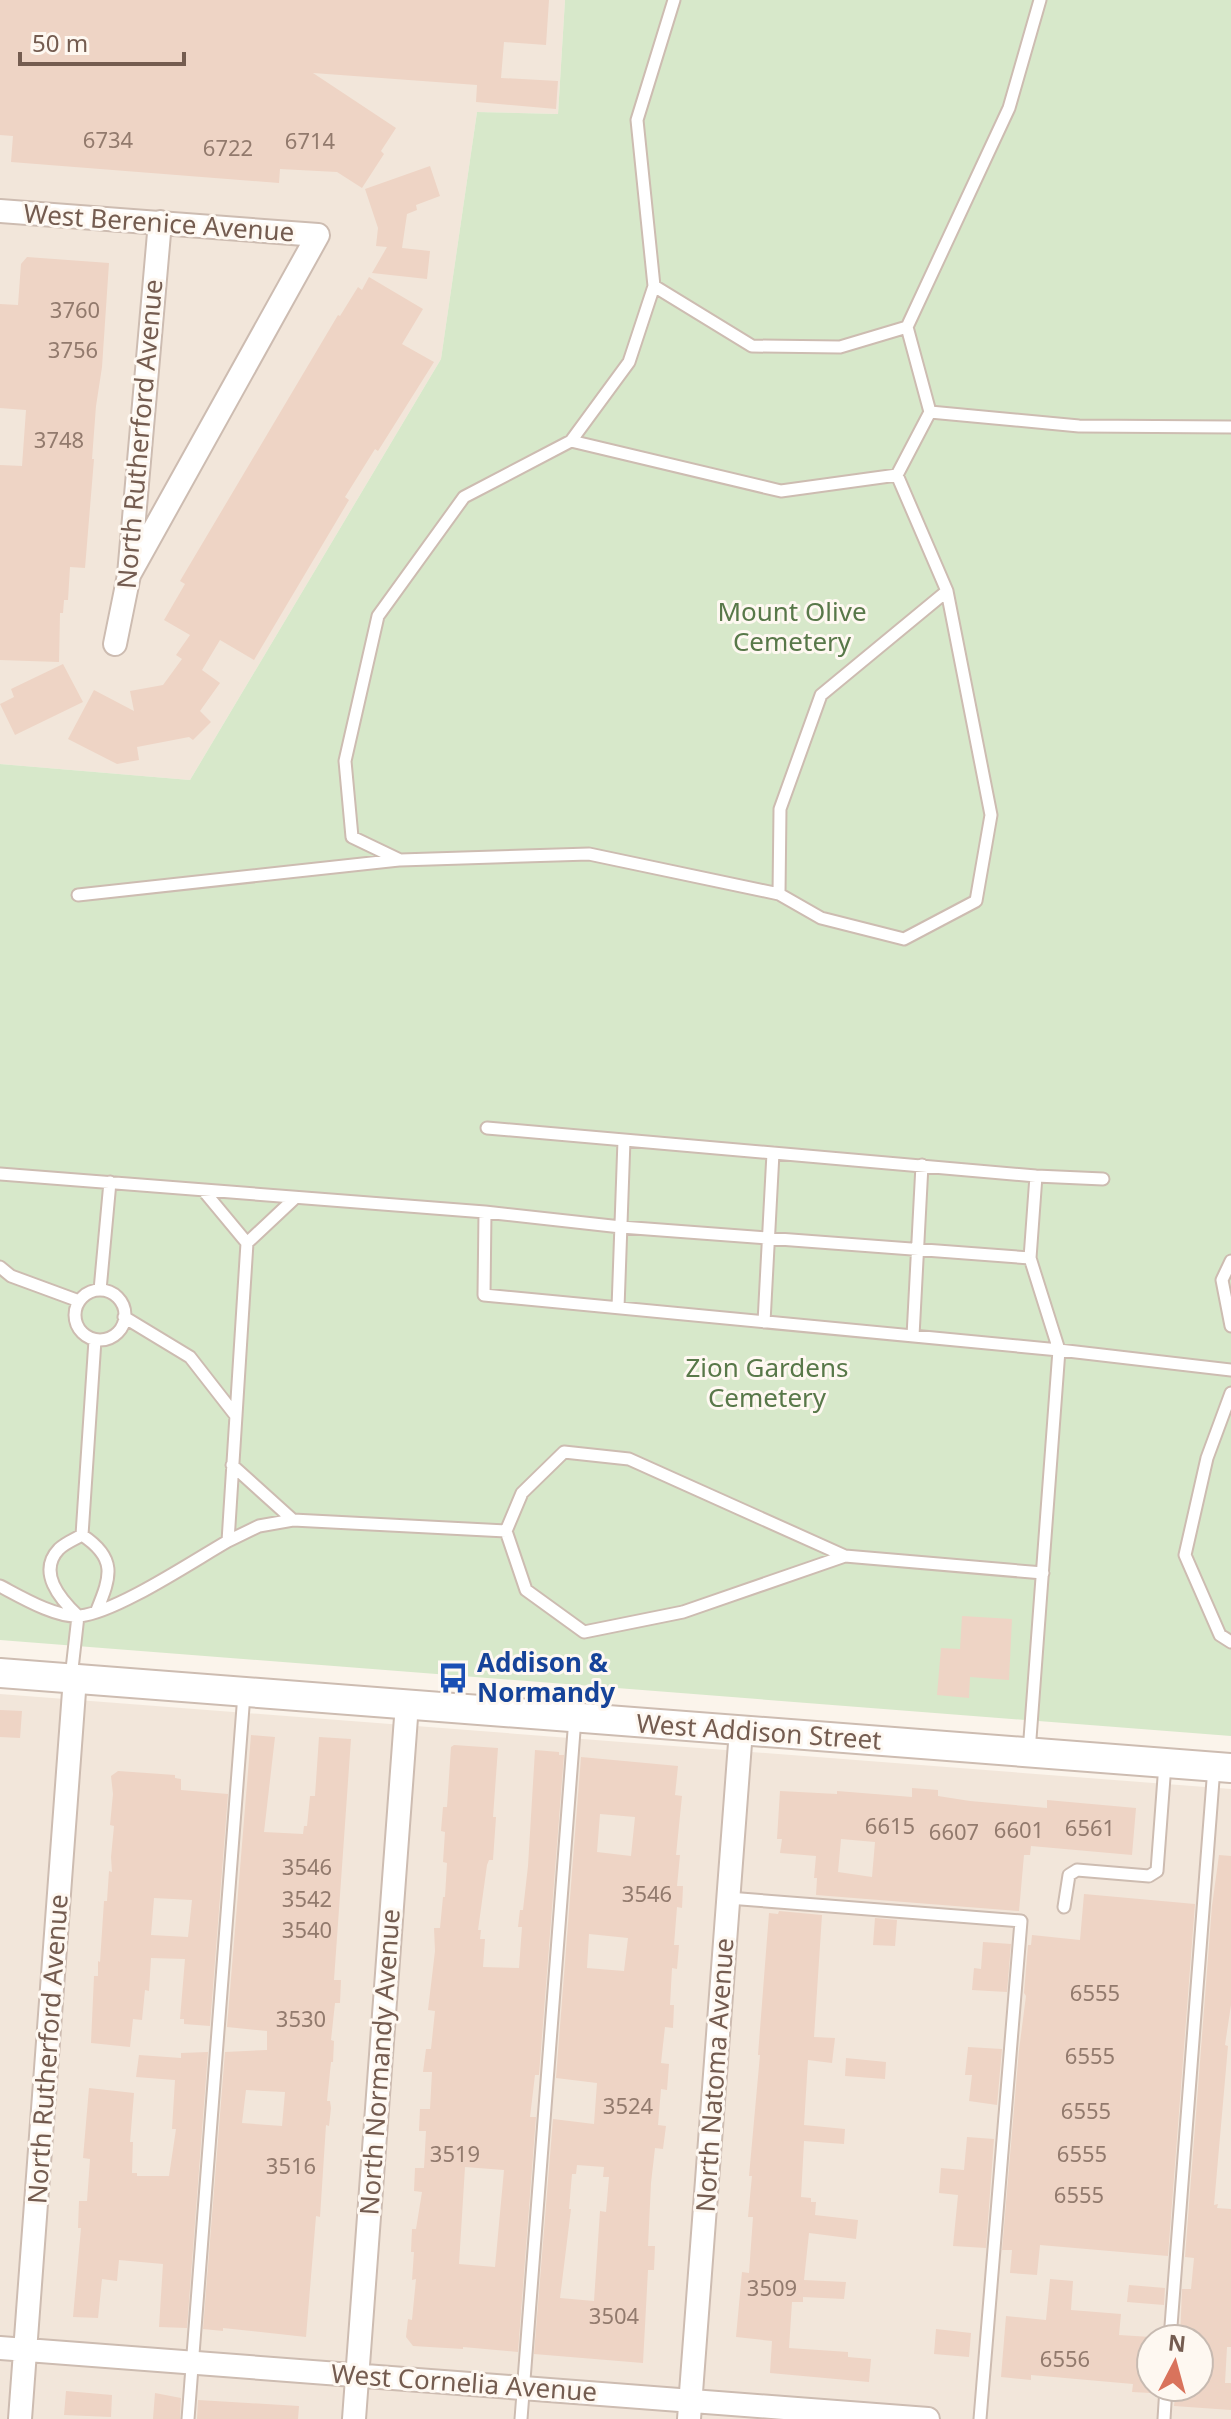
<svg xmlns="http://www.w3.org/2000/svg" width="1231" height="2419" font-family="'Noto Sans',sans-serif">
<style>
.residential{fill:#f2e6da;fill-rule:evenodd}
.green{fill:#d7e8ca}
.building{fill:#eed4c5;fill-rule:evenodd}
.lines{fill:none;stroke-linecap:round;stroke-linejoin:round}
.service-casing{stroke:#cdbcb1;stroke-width:15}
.minor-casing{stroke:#cdbcb1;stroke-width:26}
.tertiary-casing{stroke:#cdbcb1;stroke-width:32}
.service{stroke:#fff;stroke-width:11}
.minor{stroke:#fff;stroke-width:22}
.tertiary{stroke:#fff;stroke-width:28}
.labels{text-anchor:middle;stroke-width:6;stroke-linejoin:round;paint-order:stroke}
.number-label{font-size:22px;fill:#927a6d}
.street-label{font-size:26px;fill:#745c50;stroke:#fef8f1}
.park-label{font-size:26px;fill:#587849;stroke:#fef8f1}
.transit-label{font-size:26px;font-weight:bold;fill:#164399;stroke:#fef8f1;text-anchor:start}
</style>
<rect width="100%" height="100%" fill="#fbf4eb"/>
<path class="residential" d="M0,0H565L558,114L477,112L441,359L190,780L0,764Z
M0,1694L1231,1789V2419H0ZM1151,2339H1199V2387H1151Z"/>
<path class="green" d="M565,0H1231V1736L0,1640V764L190,780L441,359L477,112L558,114Z"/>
<path class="building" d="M0,0H549L546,45L504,42L501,78L558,81L556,109L476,102L477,85L313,73L396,128L381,151L384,154L362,188L337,172L280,169L279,183L11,162L13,136L0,135Z
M430,166L440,196L416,205L417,210L407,214L402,248L430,251L427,279L372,273L387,247L376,246L378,228L365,189Z
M27,257L109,263L102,367L96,406L92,459H94L85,568L70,567L68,600H64L63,613H60L59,662L0,660V465L22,466L26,410L0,408V304L18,305L21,264Z
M369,277L423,309L402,344L434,362L378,451L375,449L345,497L349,500L254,660L220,640L202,670L220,683L200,711L211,722L193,740L189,737L137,747L139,760L117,764L68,739L94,690L134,711L130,691L163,685L182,659L176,655L190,635L164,620L185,584L180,581L338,315L340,316L358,287L362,290Z
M63,664L83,702L15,735L0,704L14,697L11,689Z
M962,1616L1012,1619L1009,1680L970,1677L969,1698L937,1695L941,1648L960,1649Z
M0,1710L22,1711L20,1738L0,1737Z
M251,1735L275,1737L264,1832L303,1834L304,1826H307L310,1796H315L319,1737L351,1739L334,1980H341L340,2003H335L331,2040L334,2041L333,2062H331L327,2101H330L331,2108L329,2126L326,2125L320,2217L316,2216L306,2337L223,2328V2331L203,2329L225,2052L267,2050V2031L227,2027ZM246,2090L285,2092L282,2126L242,2123Z
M454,1745L498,1748L493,1817H496L493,1860H489L487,1865L478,1930H481L480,1939H485L483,1967L519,1968L522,1927H518L520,1910H523L528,1866L535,1750L559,1752V1755H564L539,2075H535L530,2117H536L518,2352L463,2347V2349L413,2346L406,2337L408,2319L412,2320L416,2279L412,2280L414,2252H411L412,2229H416L422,2192L414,2191L415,2168H424L426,2131H419L420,2109H430L432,2072H423L426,2049H431L435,2011L428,2010L435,1951L434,1928H440L443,1897H445L447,1863L443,1862L445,1832L441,1831L443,1807H447L451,1747ZM465,2167L504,2170L495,2267L459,2264Z
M581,1757L678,1766L675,1795L682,1796L676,1855H680L677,1886H683L682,1908L677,1907L674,1945H679L677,1969L672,1968L670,2005H674L673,2028L665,2027L661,2063L669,2064L667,2090L661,2089L658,2125L666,2126L663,2149L655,2148L651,2183L648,2246H655L654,2270H648L643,2363L534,2354L553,2119L594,2124L597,2083L556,2078ZM600,1814L635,1817L631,1856L597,1852ZM589,1934L628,1938L624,1971L587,1968ZM577,2165L604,2167L603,2177H609L606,2212L600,2211L594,2301L560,2298L571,2209H569L572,2174H576Z
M118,1771L175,1775V1778L181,1779V1790L228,1794L210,2026L184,2024V2019H180L185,1959L151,1958L149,1991L145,1990L142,2020L133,2019L130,2047L91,2043L94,1976H98V1961L100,1962L104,1901H107L109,1871L112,1872L111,1857L114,1826L110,1825L113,1794L111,1776ZM154,1898L192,1900L188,1937L151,1935Z
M912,1788L938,1790V1796L970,1801L1047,1808V1800L1136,1808L1132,1855L1031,1846L1030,1855H1024L1019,1911L816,1895L817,1878H814L816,1856L780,1853L782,1839H777L780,1791L837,1794V1791L912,1797ZM841,1839L875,1842L872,1877L838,1872Z
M1219,1855L1231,1856V2005L1225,2045L1228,2046L1214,2205L1218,2204L1217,2208L1231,2209V2347H1227L1225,2383H1231V2410L1174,2406L1176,2387H1199V2339H1180L1182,2289H1191L1194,2258L1185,2257L1212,1906Z
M1084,1894L1195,1904L1168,2256L1040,2245L1037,2275L1010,2273L1012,2250H1002L1019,2050L1026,1996L1024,1993L1028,1945H1031L1032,1935L1080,1940Z
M779,1911L822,1915L814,2037L835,2038L832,2063L808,2060L804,2125L845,2129L844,2144L804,2141L801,2197L811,2198V2202H816L815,2215L858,2220L856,2239L809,2233L804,2280L846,2282L844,2299L803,2297V2302H792L789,2348L848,2352V2357L871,2359L869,2382L770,2373L772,2341L736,2337L742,2272L749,2273L753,2217H748L752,2176H749L760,2055H758L769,1913L778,1914Z
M875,1918L897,1920L895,1946L873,1945Z
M983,1942L1011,1944L1007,1992L972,1990L974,1968L981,1969Z
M968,2047L1002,2049L997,2105L969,2101L972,2075H965Z
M208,2052L187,2328L159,2327L163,2264L119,2260L117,2281L102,2279L98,2318L73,2317L81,2228H78L79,2201H87L90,2159L83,2158L89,2088L134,2093L130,2142H133L132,2173H137V2176H169L176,2129H172L175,2080L136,2077L139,2055L181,2058V2053Z
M846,2058L886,2062L885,2079L845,2076Z
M967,2137L994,2139L986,2248L953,2246L958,2195L939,2193L941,2168L964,2170Z
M1050,2279L1073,2281L1071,2310L1121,2314L1119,2335L1151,2337V2393L1132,2392L1133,2384L1031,2375V2380L1001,2377L1006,2316L1046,2320Z
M1129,2285L1165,2288L1164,2305L1127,2302Z
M936,2329L971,2333L969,2357L934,2354Z
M66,2391L112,2395L111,2417L64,2415Z
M155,2393L181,2398L180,2419H153Z
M198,2400L299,2406L298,2419H197Z"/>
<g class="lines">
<g class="service-casing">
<path id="service" d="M674,0L637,120L654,286L629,362L571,441L464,497L378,616L345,761L352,837L400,860L589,854L779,894L821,918L904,939L976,901L991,815L947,591L897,475L930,412L907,327L1009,108L1040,0
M654,286L752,346L840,347L907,327
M930,412L1079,426L1231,427
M571,441L781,491L897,475
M779,894L780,809L821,695L947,591
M78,895L399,860
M487,1128L1036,1176L1103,1179
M0,1174L485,1212L621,1227L1030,1258
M485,1212L484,1295L1059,1350L1231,1370
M247,1243L295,1198
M1231,1261L1222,1280L1231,1326
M0,1267L11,1276L79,1301
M100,1290L110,1182
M75 1315a25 25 0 1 1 50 0a25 25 0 1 1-50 0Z
M618,1308L624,1140
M124,1317L190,1357L236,1416
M764,1322L773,1153
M913,1336L922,1165
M1231,1393L1207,1458L1185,1555L1220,1635L1231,1642
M232,1465L293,1520L506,1531
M82,1535L95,1340
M228,1541L259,1526L293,1520
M845,1556L683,1612L584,1632L526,1590L506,1531L522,1493L564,1452L629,1459L845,1556L1043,1573
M0,1586C21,1597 56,1618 80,1616C117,1612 193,1561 228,1541L247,1243L203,1190
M78,1616C60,1599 37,1572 59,1549C65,1543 75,1539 82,1535C117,1558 111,1576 97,1610
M71,1678L78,1616
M1029,1752L1059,1350L1030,1258L1036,1176
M728,1898L1021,1921L980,2419
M1064,1907L1069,1875L1077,1870L1149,1876L1157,1871L1165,1764
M1170,2339L1214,1767
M188,2419L244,1694
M521,2419L575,1718
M1164,2419L1166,2387"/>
</g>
<g class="minor-casing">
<path id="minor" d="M0,211L318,235L129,575
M115,644L129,575L160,222
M0,2348L928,2419
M20,2419L75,1678
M354,2419L407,1704
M689,2419L741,1730"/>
</g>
<g class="tertiary-casing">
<path id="tertiary" d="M0,1673L1231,1768"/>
</g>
<use href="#service" class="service"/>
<use href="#minor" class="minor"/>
<use href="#tertiary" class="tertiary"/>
</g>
<defs>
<g id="bus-bare" transform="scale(2.4)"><path d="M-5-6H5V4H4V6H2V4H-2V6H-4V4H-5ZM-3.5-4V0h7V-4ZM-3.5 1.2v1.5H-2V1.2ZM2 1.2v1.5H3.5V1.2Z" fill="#1a4fb4" stroke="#fef8f1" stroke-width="2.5" paint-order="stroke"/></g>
</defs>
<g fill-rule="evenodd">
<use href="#bus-bare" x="453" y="1678"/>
</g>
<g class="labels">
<g class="number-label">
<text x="108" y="148">6734</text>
<text x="310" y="149">6714</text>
<text x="228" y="156">6722</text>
<text x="75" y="318">3760</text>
<text x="73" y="358">3756</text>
<text x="59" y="448">3748</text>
<text x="890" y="1834">6615</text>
<text x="1090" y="1836">6561</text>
<text x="1019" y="1838">6601</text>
<text x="954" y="1840">6607</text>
<text x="307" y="1875">3546</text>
<text x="647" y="1902">3546</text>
<text x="307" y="1907">3542</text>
<text x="307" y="1938">3540</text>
<text x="1095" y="2001">6555</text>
<text x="301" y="2027">3530</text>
<text x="1090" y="2064">6555</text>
<text x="628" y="2114">3524</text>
<text x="1086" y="2119">6555</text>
<text x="455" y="2162">3519</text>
<text x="1082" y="2162">6555</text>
<text x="291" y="2174">3516</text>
<text x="1079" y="2203">6555</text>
<text x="772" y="2296">3509</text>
<text x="614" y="2324">3504</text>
<text x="1065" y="2367">6556</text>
</g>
<g class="street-label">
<text transform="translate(159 223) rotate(4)" y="9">West Berenice Avenue</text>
<text transform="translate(140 434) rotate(-85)" y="9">North Rutherford Avenue</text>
<text transform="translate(759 1732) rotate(4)" y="9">West Addison Street</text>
<text transform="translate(48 2049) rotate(-86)" y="9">North Rutherford Avenue</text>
<text transform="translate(380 2062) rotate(-86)" y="9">North Normandy Avenue</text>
<text transform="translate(715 2075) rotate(-86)" y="9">North Natoma Avenue</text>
<text transform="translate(464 2383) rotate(4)" y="9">West Cornelia Avenue</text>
</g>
<g class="park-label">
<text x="792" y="621">Mount Olive<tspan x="792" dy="30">Cemetery</tspan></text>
<text x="767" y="1377">Zion Gardens<tspan x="767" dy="30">Cemetery</tspan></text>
</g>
<g class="transit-label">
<text x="477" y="1672">Addison &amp;<tspan x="477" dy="30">Normandy</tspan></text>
</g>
</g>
<g transform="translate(1175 2363) rotate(6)"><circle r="38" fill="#fef8f1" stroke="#c7bab1" stroke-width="2"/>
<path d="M0-6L14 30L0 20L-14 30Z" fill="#d9735c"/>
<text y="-12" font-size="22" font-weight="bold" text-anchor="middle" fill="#745c50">N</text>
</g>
<path d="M20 52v12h164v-12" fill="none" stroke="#745c50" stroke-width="4"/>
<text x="32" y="52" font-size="24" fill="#745c50" stroke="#fef8f1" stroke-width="6" paint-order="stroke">50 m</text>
</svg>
